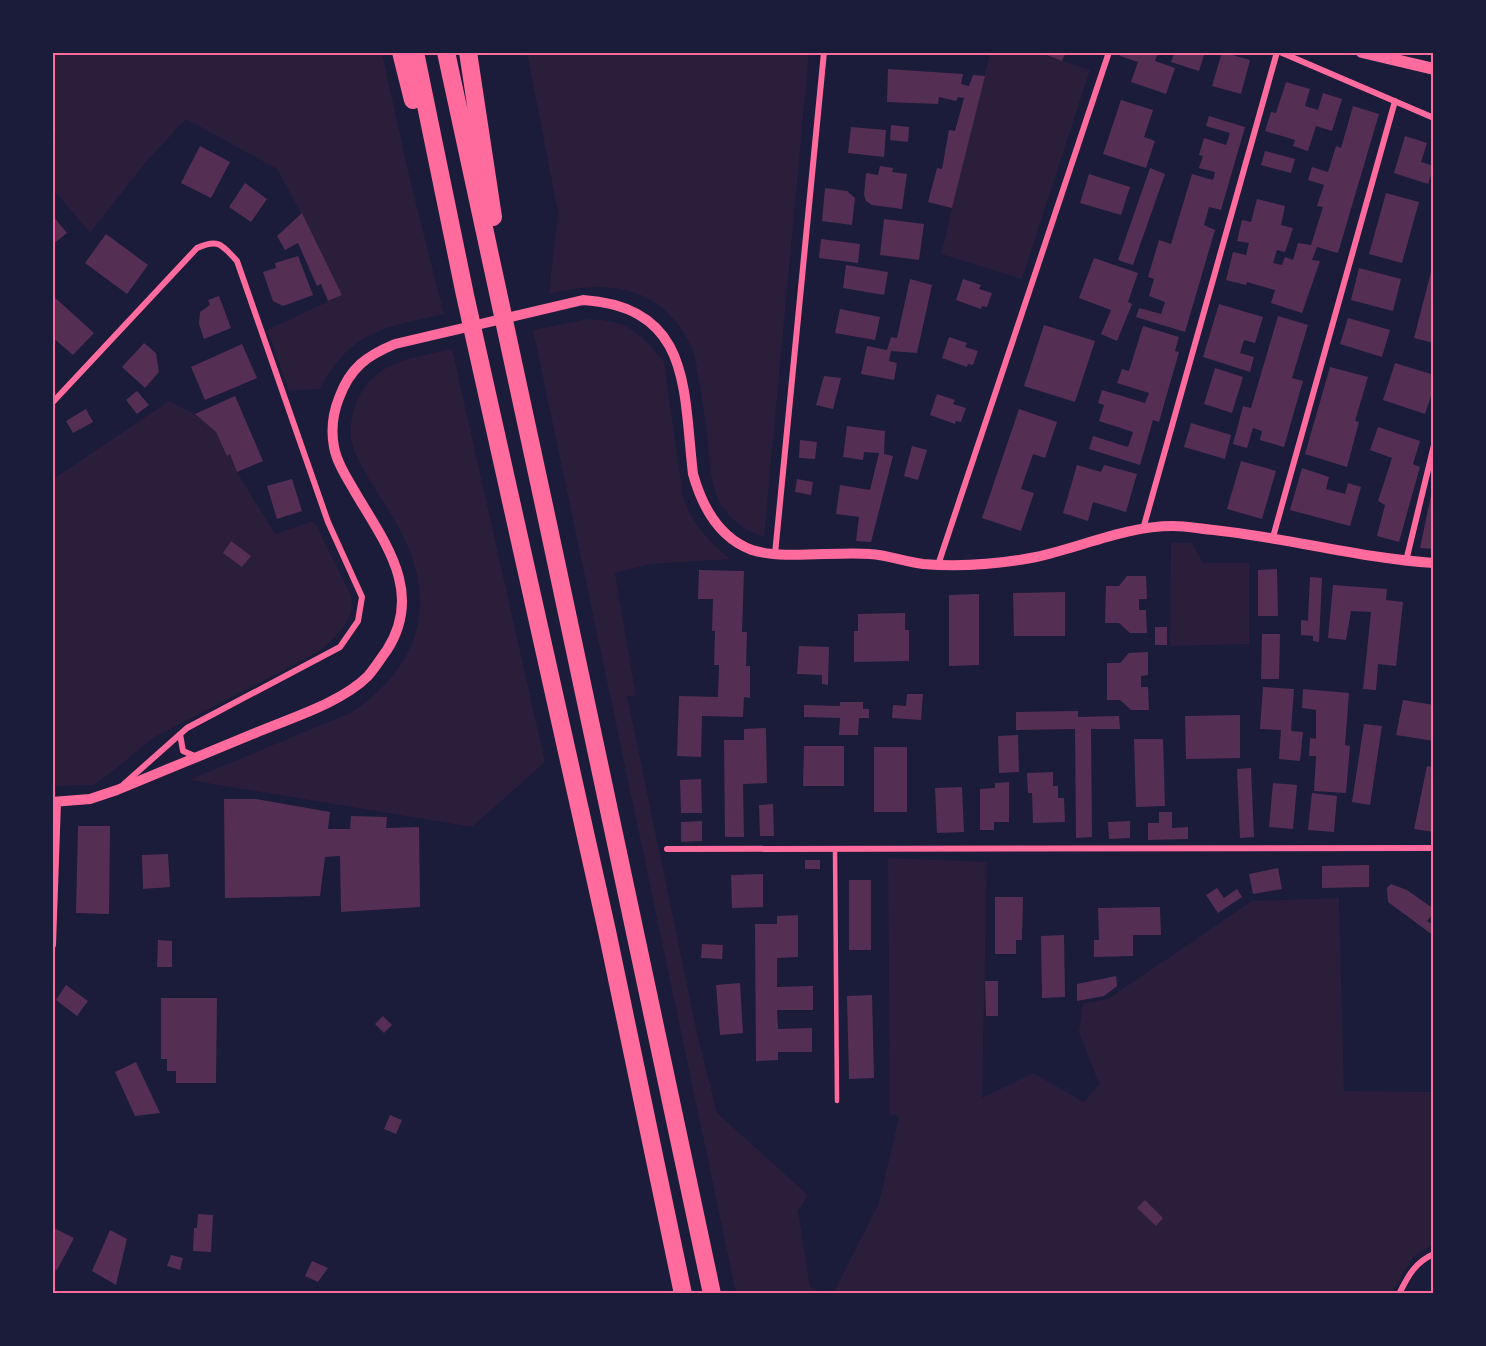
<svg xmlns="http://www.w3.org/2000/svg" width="1486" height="1346" font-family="'Libre Baskerville',serif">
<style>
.green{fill:#2a1e3b}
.building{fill:#542f53}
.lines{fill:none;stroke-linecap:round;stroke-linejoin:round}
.service{stroke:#ff6b9d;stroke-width:4.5}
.minor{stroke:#ff6b9d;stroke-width:6}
.tertiary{stroke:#ff6b9d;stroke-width:10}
.secondary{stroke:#ff6b9d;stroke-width:12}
.motorway{stroke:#ff6b9d;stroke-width:18}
.neatline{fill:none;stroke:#ff6b9d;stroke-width:2}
</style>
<rect width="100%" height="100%" fill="#1b1b3a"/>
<path class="green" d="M53,53H382L411,184L444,314C384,328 351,330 320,389L289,391L267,330L342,295L313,235L277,169L186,119L146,162L90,233L53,189V142L57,137L53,130Z
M527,53H809L764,537C745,531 728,519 719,501C709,481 709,454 707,433C704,412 701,391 697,370C696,363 695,354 692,348C663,286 610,279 549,294L558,212Z
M990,53H1038L1090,70L1022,279L941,254Z
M589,319C628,321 641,332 664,362L683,497C693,526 708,539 730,559L650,564L615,573L636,696H627L697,1033L717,1113L808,1195L798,1211L810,1287L820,1293H736L533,330Z
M452,349L545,762L472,827L189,780L352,712C419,666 439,605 401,532C388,506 369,483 357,457C350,443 349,428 353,413C367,362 407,359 452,349Z
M169,401L195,414L216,432L227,456L230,454L237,472L275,534L314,521L350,593C358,618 337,636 320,651L153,738L112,772L93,785L53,786L52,480Z
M1171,543H1192L1203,563H1249V644L1170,646Z
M888,858L987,862L982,1098L1033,1073L1084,1102L1099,1084L1079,1032L1083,1003L1108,999L1252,901L1339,898L1344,1091L1433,1092V1244L1412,1258L1392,1293L833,1294L879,1203L899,1116L890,1114Z"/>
<path class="building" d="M1039,52H1066L1062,61Z
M1121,52H1158L1155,61L1175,68L1166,94L1131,82L1138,62L1120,56Z
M1175,52H1205L1199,71L1171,62Z
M1222,52L1250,60L1241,94L1212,86Z
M888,69L963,74L961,84L969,86L973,75L985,76L952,208L928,202L937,168L942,169L949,130L955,131L964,98L958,97L956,101L939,97L938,104L887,102Z
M1286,82L1310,89L1305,106L1318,110L1323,93L1342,99L1332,131L1316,126L1308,151L1293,146L1295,140L1265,131L1271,112L1276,113Z
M1121,100L1153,110L1144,137L1155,141L1146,168L1103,154Z
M1353,106L1379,114L1338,253L1317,247L1312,260L1320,261L1302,313L1271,303L1275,290L1247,282L1246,285L1226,280L1233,252L1246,255L1249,243L1237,241L1242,220L1251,222L1257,199L1285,206L1281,225L1293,228L1285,252L1277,250L1273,263L1282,265L1285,257L1293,260L1298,243L1311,245L1323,207L1317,206L1324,185L1308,180L1312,167L1328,172L1336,146L1341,148Z
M1209,116L1245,127L1221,210L1209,207L1204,225L1215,230L1185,332L1136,317L1139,308L1161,314L1165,302L1149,296L1154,279L1148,277L1159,240L1171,244L1192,174L1213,180L1215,172L1199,168L1203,156L1199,155L1204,138L1226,145L1230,133L1206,126Z
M891,125L909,127L908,142L890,140Z
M851,127L886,130L884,157L848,153Z
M1405,136L1427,143L1421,162L1434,166L1428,184L1394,173Z
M200,146L230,162L211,198L181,183Z
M1265,151L1295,159L1291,173L1261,165Z
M880,166L893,168L892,172L907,174L902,209L872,205L866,201L864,195L866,173L878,175Z
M1150,168L1165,174L1133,265L1118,260Z
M1089,174L1130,187L1121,215L1080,203Z
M245,183L267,199L251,222L229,207Z
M825,188L847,191L855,198L852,225L822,221Z
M1386,193L1419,202L1402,263L1369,254Z
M302,213L342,295L328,301L321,284L317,286L298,243L285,250L277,236Z
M52,215L67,233L52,245Z
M884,219L924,224L919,260L880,255Z
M106,234L148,265L127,294L85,263Z
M821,239L860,244L858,263L819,258Z
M298,256L313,295L283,306L273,301L263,272L276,268L275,263Z
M1094,258L1138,273L1128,302L1132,304L1117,341L1101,334L1111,310L1079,298Z
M1433,264H1434V343L1414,338Z
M846,265L888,272L884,295L843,288Z
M1359,268L1401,279L1393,311L1351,300Z
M910,279L932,285L917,353L891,351L889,361L897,363L894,380L861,374L867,346L887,350L891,337L897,338Z
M963,279L981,285L979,289L992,293L987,307L982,306L981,309L956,300Z
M52,295L94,333L73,355L52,337Z
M219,296L231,328L204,339L199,324L200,312L210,305L208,300Z
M1219,304L1263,317L1255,343L1244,340L1240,353L1254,357L1250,372L1203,357Z
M840,309L880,317L875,340L835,333Z
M1278,316L1308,325L1292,378L1303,381L1284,447L1260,440L1262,431L1253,428L1247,448L1233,444L1243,406L1251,408Z
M1348,318L1390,330L1382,357L1340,344Z
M1044,325L1095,341L1075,402L1024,386Z
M1143,326L1179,337L1175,351L1179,352L1159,422L1153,420L1140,465L1089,449L1093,436L1128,447L1133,432L1099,421L1104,405L1098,403L1102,390L1145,403L1149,393L1117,383L1122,369L1129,371Z
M949,337L967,343L965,347L978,351L973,365L968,364L967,367L942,358Z
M144,343L156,353L159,372L145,388L122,367Z
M242,344L257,378L205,400L191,367Z
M1395,363L1434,375V387L1425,414L1383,400Z
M1330,367L1368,377L1355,421L1359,422L1347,467L1305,454Z
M1215,368L1243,377L1232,413L1204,404Z
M824,376L841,378L833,409L816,405Z
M137,391L149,405L137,414L126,400Z
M937,394L955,400L953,404L966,408L961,422L956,421L955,424L930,415Z
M235,396L263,461L237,472L230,454L227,456L216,432L195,414Z
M86,409L93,422L73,433L66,421Z
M1019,409L1057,422L1045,458L1033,454L1021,489L1034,493L1021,531L982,518Z
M1191,423L1231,435L1225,459L1184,447Z
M847,426L885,431L884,454L893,456L871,542L856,541L859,517L836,514L840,485L870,490L879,453L864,452L863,460L843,457Z
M1378,427L1420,441L1413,464L1420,467L1399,542L1377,536L1385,505L1378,501L1392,458L1370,450Z
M800,440L817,442L815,459L799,458Z
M912,446L927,450L918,480L904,476Z
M1241,461L1276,471L1262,519L1227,509Z
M1077,465L1101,472L1104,465L1137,474L1126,512L1093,502L1088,521L1063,513Z
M1302,468L1329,477L1326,489L1345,494L1348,483L1361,487L1350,526L1290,510Z
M292,479L302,511L277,519L267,486Z
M797,479L813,482L811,495L795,492Z
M1433,486H1434V549L1420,548Z
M231,541L251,556L242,567L223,553Z
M1277,569L1278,616H1258V570Z
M699,570L744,571L742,632H747L746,666H750V698L744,697L743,717L702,716L701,757L677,756L679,696L718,697L719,665H714L715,631H712L713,599H698Z
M1127,576H1146L1147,599H1139V610H1146L1147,633H1130L1119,623H1105L1106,586H1119Z
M1310,577L1322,578L1319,642L1313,641V636L1301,635V620L1308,621Z
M1333,585L1387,589L1386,600L1403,602L1396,666L1378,664L1376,690L1363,689L1371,612L1351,611L1346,640L1328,638Z
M1065,592V636H1014L1013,593Z
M979,594V665L949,666V595Z
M905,613V630H909V661L854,662V631H858V614Z
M1155,627H1167V645H1155Z
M1262,634H1280L1279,679H1261Z
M799,646L829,647L828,685L822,684V675L797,674Z
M1148,652V675L1141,676V687H1148L1149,710H1131L1120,700H1107V663H1120L1129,653Z
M1263,687L1294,689L1291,731L1303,732L1300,761L1279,759L1281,730L1260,729Z
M1303,689L1349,693L1345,745L1350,746L1346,793L1314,791L1316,756H1309L1310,738L1316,739V710L1302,708Z
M907,694H923L921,720L892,718L893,705L906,706Z
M1403,700L1434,705V741L1396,735Z
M840,702H863V709H869V718H859L858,735H839L840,718L804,717V705L840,706Z
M1078,711V717L1119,716L1120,729H1091L1092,837L1076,838L1075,729L1016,730V712Z
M1240,715V758L1186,759L1185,716Z
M1364,724L1382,726L1370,805L1352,802Z
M766,728L767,783L743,784L744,837H725L724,740H744V729Z
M1018,735L1019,772L999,773L998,736Z
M1134,739H1163L1165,806L1136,807Z
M804,746H844V786H803Z
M874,747H907V812H874Z
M1427,766L1434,767V832L1414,829Z
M1251,768L1254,837L1240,838L1237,769Z
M1053,772V786H1058V798H1064L1065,822L1033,823L1032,793H1028L1027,773Z
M701,779L702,813H681L680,780Z
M1009,782V822H994V830H980V789L995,788V783Z
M1273,783L1297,785L1293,829L1269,827Z
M962,787L964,832L937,833L935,788Z
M1312,793L1337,796L1334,832L1308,830Z
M224,799H256L330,812L328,829H350L351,816L387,817L386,828L419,827L420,907L341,912L340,856L325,857L320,896L225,898Z
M773,804L774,836H760L759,805Z
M1159,812H1172V828L1188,827V839L1148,840V823H1159Z
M702,821V841L681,842V822Z
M1130,821V838L1109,839L1108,822Z
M78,826H110L109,914L76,913Z
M168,854L170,887L143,889L142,855Z
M805,860H820V869H805Z
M1369,865V887L1322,888V866Z
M1278,868L1282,889L1253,894L1249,874Z
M763,874V907L732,908L731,875Z
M849,880H871V950H849Z
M1391,884L1407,890L1434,909V913L1427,921L1434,925V936L1388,902L1387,888Z
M1217,888L1224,898L1237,889L1242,897L1218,913L1206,895Z
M995,897H1023L1022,940H1016V954H995Z
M1160,907L1161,935H1133V956L1094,957V940H1099L1098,908Z
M798,915V957L777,958V987L813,986V1010H777L778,1029L812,1028V1052H778V1060L756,1061L755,924H777V916Z
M1064,935L1065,997L1042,998L1041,936Z
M158,940L172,941V967H157Z
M702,944L723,945L722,959L701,958Z
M1116,976L1117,986L1104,996L1077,1001V984Z
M985,981H998V1016H986Z
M740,983L743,1033L720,1035L716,985Z
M66,985L88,1001L77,1016L56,1000Z
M872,995L874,1078L849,1079L847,996Z
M161,998H217L216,1083H176V1071H167V1059H161Z
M383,1016L392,1025L384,1033L375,1024Z
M136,1062L160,1113L135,1116L115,1072Z
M390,1115L402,1120L396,1134L384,1129Z
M1145,1200L1163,1218L1156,1226L1137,1208Z
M198,1214L213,1215L211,1252L193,1251L194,1228H197Z
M52,1227L74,1238L57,1270L52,1268Z
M110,1230L127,1239L116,1285L92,1271Z
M171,1255L183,1258L180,1270L167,1266Z
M312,1261L328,1268L318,1282L305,1276Z"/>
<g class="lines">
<path class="service" d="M835,849L837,1101"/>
<path class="minor" d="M1280,52L1434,118
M52,403L197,248C219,238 222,245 237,261L328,522L362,597L358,621L340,647L187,728L124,784
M1143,529L1277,52
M1273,537L1395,101
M775,554L824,52
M1406,561L1434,445
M938,565L1109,52
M180,734L183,751L197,757
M667,849L1434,848
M53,945L58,802
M1399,1294C1408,1276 1415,1262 1434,1254"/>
<path class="tertiary" d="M52,802L90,799L117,790C165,770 212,751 260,731C294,717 342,702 368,676C375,668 381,658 387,650C424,592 385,543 355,492C347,478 337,463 334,447C331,431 333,413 339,398C350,368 366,356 395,344L583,300C692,307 683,390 693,474C702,506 719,538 752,550C783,560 836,551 870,554C888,555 905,562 923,564C960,567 1000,564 1036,557C1082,547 1126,526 1173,526C1187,526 1201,529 1214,530C1288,538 1360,558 1434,563"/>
<path class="secondary" d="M1362,52L1434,69"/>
<path class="motorway" d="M401,52L413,100
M415,52L465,295L607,931L683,1294
M446,52C535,466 626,879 712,1294
M468,52L493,217"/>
</g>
<rect width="1486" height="1346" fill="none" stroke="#1b1b3a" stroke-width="108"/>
<rect x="54" y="54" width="1378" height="1238" class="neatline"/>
</svg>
